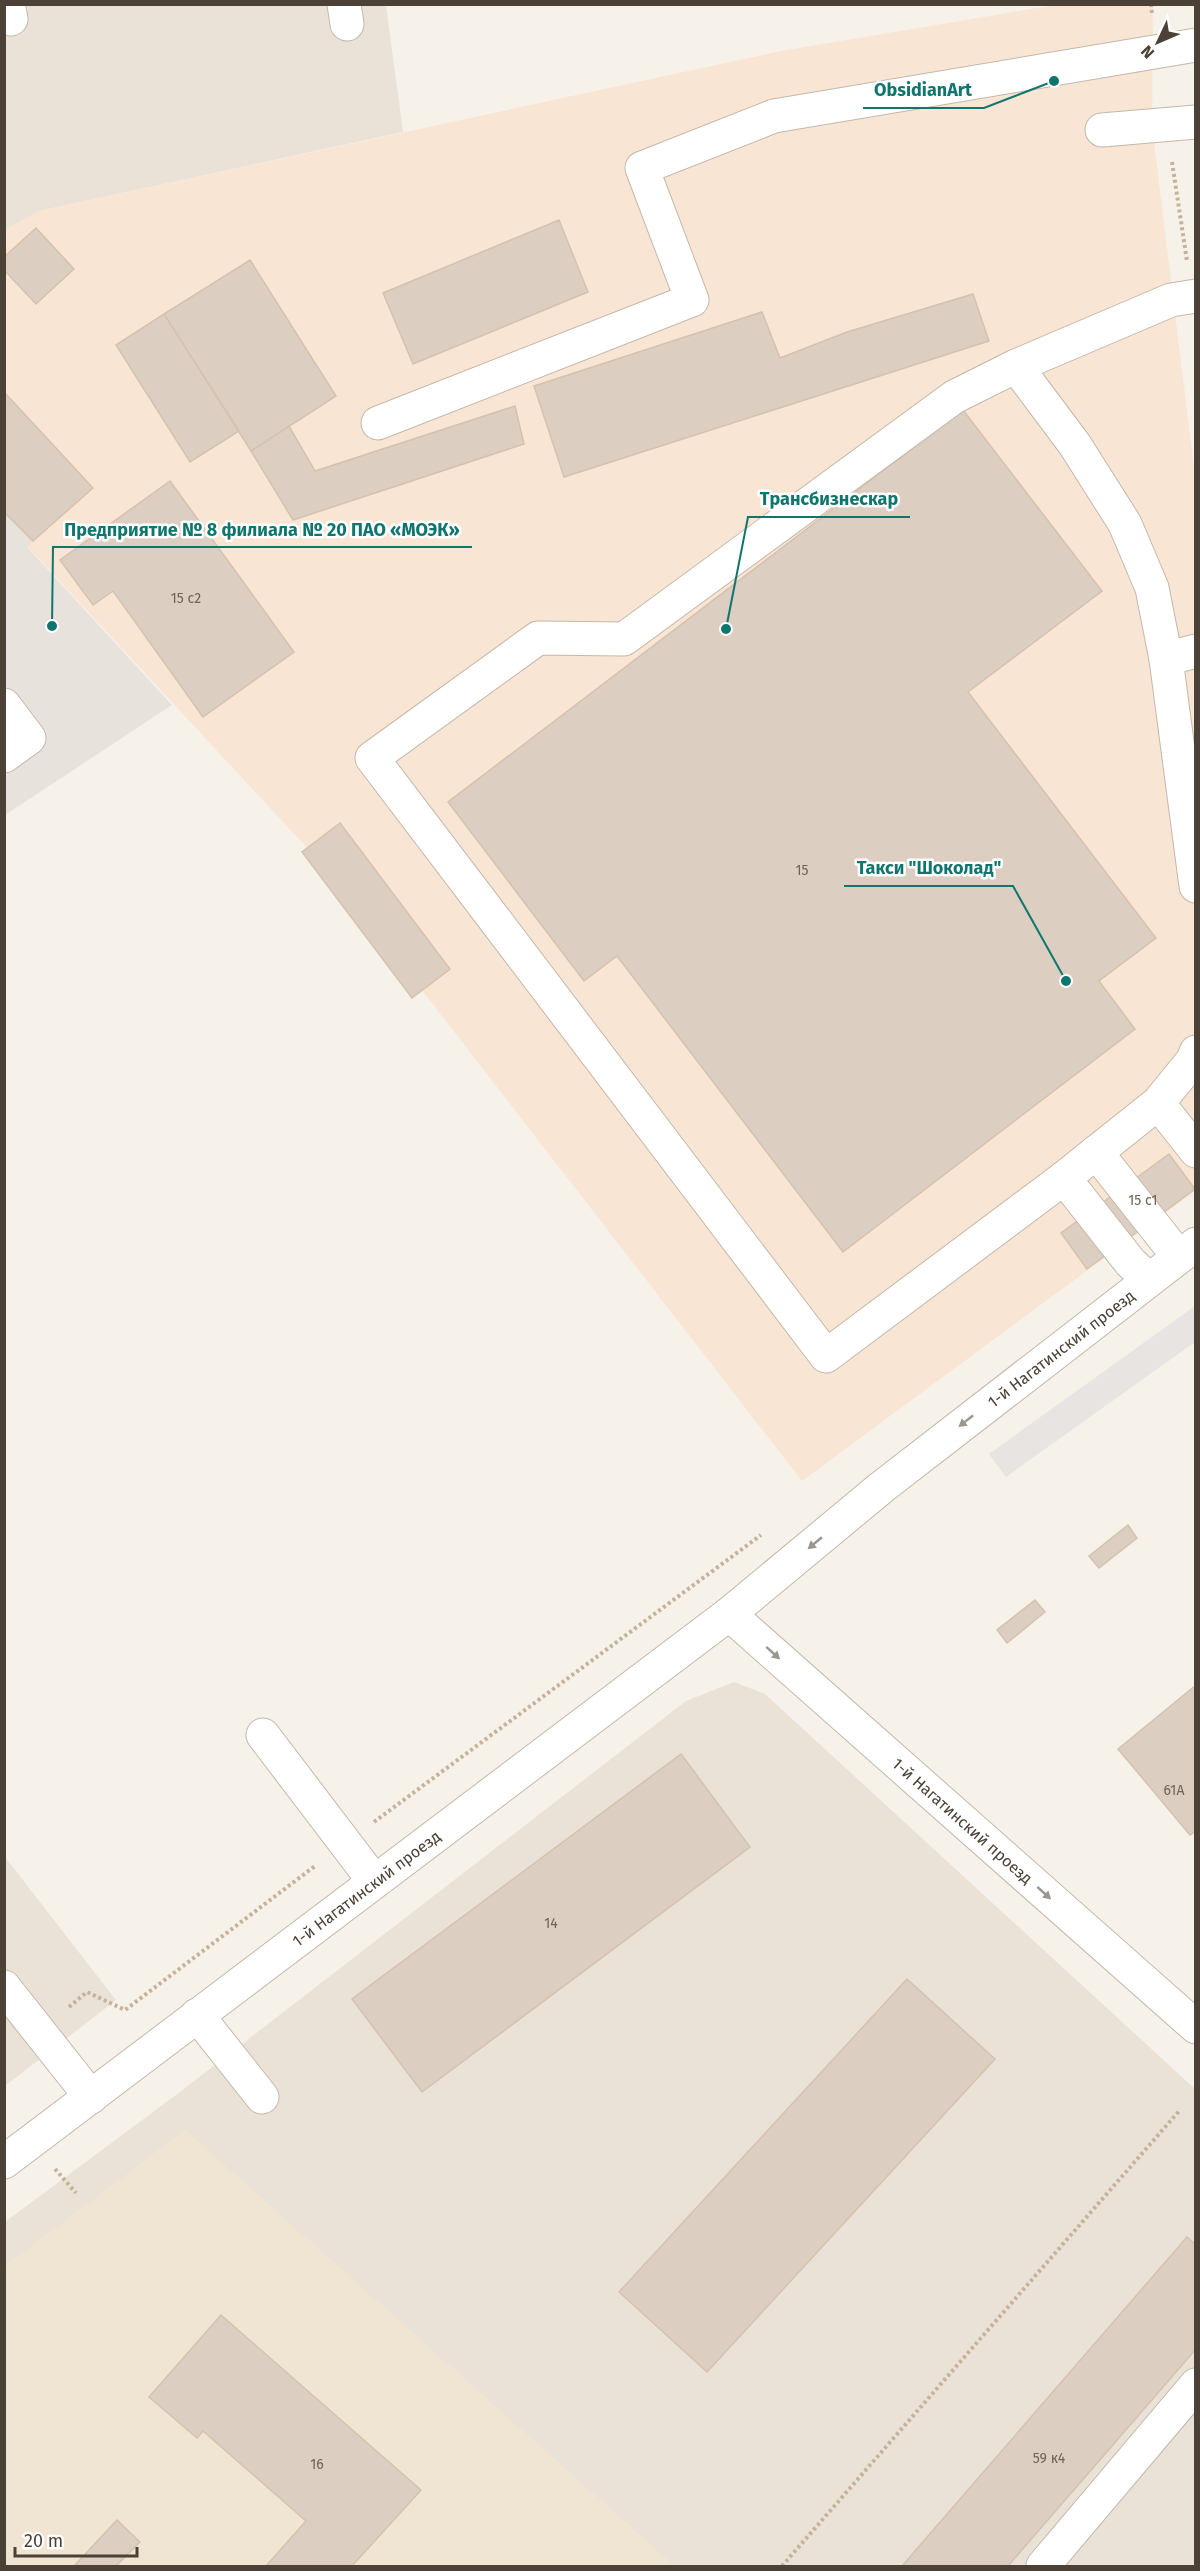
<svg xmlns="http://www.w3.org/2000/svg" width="1200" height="2571" font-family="'Fira Sans',sans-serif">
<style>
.residential{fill:#eae2d6}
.commercial{fill:#f9e5d3}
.industrial{fill:#e8e2dd}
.education{fill:#f0e5d2}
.parking{fill:#e7e4e1}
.building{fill:#dccec0;stroke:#d4c2af;stroke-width:1.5}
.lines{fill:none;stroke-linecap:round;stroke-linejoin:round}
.minor-casing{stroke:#c3b8aa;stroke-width:35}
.path{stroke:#c6b29a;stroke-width:4;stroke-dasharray:3 3;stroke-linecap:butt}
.minor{stroke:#fff;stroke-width:33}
.oneway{fill:#9c9690}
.labels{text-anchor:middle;stroke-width:5;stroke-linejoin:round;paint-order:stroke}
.number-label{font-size:14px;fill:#6f6458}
.street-label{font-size:16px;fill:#4b4136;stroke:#fff}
.leader{fill:none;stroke:#0f766e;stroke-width:2}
.callout-dot{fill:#0f766e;stroke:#fff;stroke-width:2}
.callout-label{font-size:18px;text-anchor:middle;font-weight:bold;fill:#0f766e;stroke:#fff;stroke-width:5;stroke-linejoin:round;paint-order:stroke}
</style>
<rect width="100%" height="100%" fill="#f6f1e9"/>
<path class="residential" d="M5,5H386L403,132L39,211L5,230Z
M734,1682L765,1694L1195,2089V2566H5V2222L180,2092L686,1701Z
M5,1857L116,2000L5,2086Z"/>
<path class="commercial" d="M1055,5H1153L1152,126L1196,485L1195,1191L802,1481L336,879L27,546L93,488L5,392V230L39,211L781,51Z"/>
<path class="industrial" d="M5,392L93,488L27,547L172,705L5,815Z"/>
<path class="education" d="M185,2130L675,2566H5V2266Z"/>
<path class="parking" d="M1195,1306V1342L1006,1477L989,1454Z"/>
<path class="building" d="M559,220L588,292L413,364L383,293Z
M36,228L74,269L36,304L4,270V257Z
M250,260L336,396L251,451L164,314Z
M973,294L989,341L564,477L534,386L762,312L780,358L847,332Z
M164,314L239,431L190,462L116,345Z
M4,392L93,488L33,541L4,512Z
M515,406L524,444L293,520L251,451L289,426L315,471Z
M963,410L1102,591L968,692L1156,938L1099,981L1135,1029L843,1252L617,956L584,981L448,802Z
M170,481L294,652L203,717L113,591L93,605L60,560Z
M340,823L450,969L412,998L302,852Z
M1169,1154L1195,1189L1087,1269L1061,1233Z
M1128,1525L1137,1538L1099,1568L1089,1556Z
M1035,1600L1045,1612L1007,1643L997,1630Z
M1196,1685V1831L1190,1835L1118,1749Z
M681,1754L750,1847L422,2092L352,1999Z
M907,1979L995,2059L707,2372L619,2292Z
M1187,2237L1196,2245V2349L1008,2566H902Z
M221,2315L421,2490L352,2566H266L306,2521L203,2431L197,2438L149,2397Z
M117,2520L140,2542L116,2566H74Z"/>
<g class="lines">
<g class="minor-casing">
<g id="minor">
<path d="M8,4L11,19"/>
<path d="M344,4L347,24"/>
<path d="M1102,130L1196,122"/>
<path d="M1016,366L1171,300L1196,296"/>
<path d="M378,423L692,300L642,168L774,116L1196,45"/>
<path d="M1166,659L1196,651"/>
<path d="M4,705L29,738L4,756"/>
<path d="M1196,886L1166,659L1152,588L1125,524L1075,445L1016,366L954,397L624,639L538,638L372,758L826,1356L1064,1178L1158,1103L1193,1060L1196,1052"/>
<path d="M1158,1103L1196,1151"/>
<path d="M1096,1152L1178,1256"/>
<path d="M1064,1178L1130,1262L1148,1279"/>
<path id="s1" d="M729,1614L1196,2027"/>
<path d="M263,1735L374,1881"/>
<path d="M4,1987L91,2097"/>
<path d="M197,2015L262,2097"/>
<path id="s2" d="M4,2162L729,1614L882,1487L1196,1244"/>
<path d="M1043,2566L1196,2385"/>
</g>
</g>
<path class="path" d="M1151,4L1152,14
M1172,162L1187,261
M374,1822L761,1535
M69,2007L87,1992L125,2010L315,1866
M55,2169L76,2193
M782,2566L1180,2110"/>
<use href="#minor" class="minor"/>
</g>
<defs><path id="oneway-solid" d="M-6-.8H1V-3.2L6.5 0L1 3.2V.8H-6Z" transform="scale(1.5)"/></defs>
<g class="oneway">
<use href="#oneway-solid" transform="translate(966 1421) rotate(142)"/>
<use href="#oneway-solid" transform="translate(815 1543) rotate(140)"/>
<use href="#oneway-solid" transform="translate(773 1653) rotate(42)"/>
<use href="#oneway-solid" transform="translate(1044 1893) rotate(42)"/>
</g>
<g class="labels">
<g class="number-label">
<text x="186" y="603">15 с2</text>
<text x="802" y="875">15</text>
<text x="1143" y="1205">15 с1</text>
<text x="1174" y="1795">61А</text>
<text x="551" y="1928">14</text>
<text x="1049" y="2463">59 к4</text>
<text x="317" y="2469">16</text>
</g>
<g class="street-label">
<text dy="6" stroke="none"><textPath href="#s2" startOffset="1334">1-й Нагатинский проезд</textPath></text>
<text dy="6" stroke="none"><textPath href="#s1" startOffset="312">1-й Нагатинский проезд</textPath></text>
<text dy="6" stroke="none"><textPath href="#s2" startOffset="454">1-й Нагатинский проезд</textPath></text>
</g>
</g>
<path class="leader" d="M1054 81L984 108H863M726 629L748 517H910M52 626L53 547H472M1066 981L1013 886H844"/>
<g class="callout-dot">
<circle cx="1054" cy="81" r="6"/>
<circle cx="726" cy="629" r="6"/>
<circle cx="52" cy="626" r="6"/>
<circle cx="1066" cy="981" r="6"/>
</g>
<g class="callout-label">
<text x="923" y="96">ObsidianArt</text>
<text x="829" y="505">Трансбизнескар</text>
<text x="262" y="536">Предприятие № 8 филиала № 20 ПАО «МОЭК»</text>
<text x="929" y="874">Такси "Шоколад"</text>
</g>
<rect width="1200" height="2571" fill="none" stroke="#4b4136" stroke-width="12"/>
<g transform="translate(1158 42) rotate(226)" stroke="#ffffff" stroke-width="4.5" paint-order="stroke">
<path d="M0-4.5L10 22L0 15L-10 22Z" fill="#4b4136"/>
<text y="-9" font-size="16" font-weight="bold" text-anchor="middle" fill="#4b4136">N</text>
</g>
<path d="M15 2547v9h122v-9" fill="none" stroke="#4b4136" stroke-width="3"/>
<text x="24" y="2547" font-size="18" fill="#4b4136" stroke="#ffffff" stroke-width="4.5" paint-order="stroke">20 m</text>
</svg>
